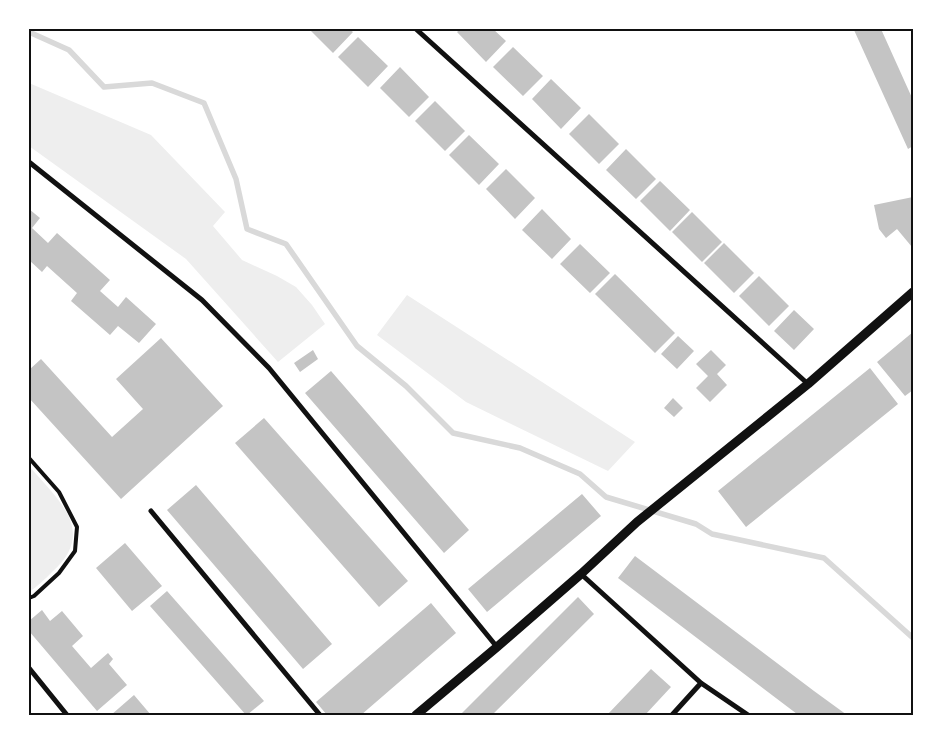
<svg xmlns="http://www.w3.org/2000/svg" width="942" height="744" font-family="'Fira Sans',sans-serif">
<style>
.green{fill:#eee}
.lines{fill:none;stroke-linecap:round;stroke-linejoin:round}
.stream{stroke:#d9d9d9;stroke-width:5.5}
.building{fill:#c4c4c4}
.service{stroke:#111;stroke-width:4}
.minor{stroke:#111;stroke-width:5}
.tertiary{stroke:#111;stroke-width:9}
.neatline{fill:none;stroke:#111;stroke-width:2}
</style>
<rect width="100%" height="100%" fill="#fff"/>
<path class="green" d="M29,83L151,135L225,212L213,226L242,260L277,276L296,287L312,305L325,324L278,362L186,259L29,146Z
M407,295L635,442L608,471L466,402L377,335Z
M29,466C58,500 98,531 52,572C45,579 37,587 29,592Z"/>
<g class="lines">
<path class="stream" d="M29,32L69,50L104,87L152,83L204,103L236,179L247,229L286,244L357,346L406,386L453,433L520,448L580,474L606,497L696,524L712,534L824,558L913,638"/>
</g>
<path class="building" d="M309,29H349L353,32L333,53Z
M460,29H493L506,41L486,62L457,32Z
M857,29H881L913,100V146L908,149L854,30Z
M358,37L388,66L368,87L338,57Z
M513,47L543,76L523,96L493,67Z
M400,67L429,97L409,117L380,88Z
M551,79L581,108L561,129L532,99Z
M435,101L465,131L445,151L415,121Z
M589,114L619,144L599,164L569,134Z
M469,135L499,164L479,185L449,155Z
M626,149L656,179L636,199L606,170Z
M506,169L535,198L515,219L486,189Z
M660,181L690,210L670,231L640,201Z
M913,197V246L912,247L897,229L886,238L879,229L874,205Z
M29,209L40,218L32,228L48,243L57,233L110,280L100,291L118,307L126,297L156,324L139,343L118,326L110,335L71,301L77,293L47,266L42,272L29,260Z
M542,209L571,239L552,259L522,230Z
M692,212L722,242L702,262L672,232Z
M724,243L754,273L734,293L704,263Z
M580,244L610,273L590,293L560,264Z
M615,274L675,333L655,353L595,294Z
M759,276L789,306L769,326L739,296Z
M794,310L814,329L794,350L774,331Z
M913,332V390L905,396L877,362Z
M678,336L694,351L677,369L661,354Z
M161,338L223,406L121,499L29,398V370L41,359L112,437L143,409L116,379Z
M313,350L318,359L300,372L294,363Z
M711,350L726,365L717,374L727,385L710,402L696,388L708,376L696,364Z
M870,368L898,404L746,527L718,491Z
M331,371L469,530L444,553L305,393Z
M673,398L683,408L674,417L664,408Z
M264,418L408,581L379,607L235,443Z
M196,485L332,644L303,669L167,510Z
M582,494L601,516L487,612L468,589Z
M125,543L162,586L132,611L96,568Z
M635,556L814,691L847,715H799L797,714L618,578Z
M167,591L264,701L247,715H246L150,606Z
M578,597L594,614L492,715H460Z
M431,603L456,633L361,715H327L316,702Z
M42,610L50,621L62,611L83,636L72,646L91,668L108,653L113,659L109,664L127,685L97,711L29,631V621Z
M651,669L671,687L645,715H607Z
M134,695L151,715H111Z"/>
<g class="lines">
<path class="service" d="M29,458L59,492L77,527L75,551L59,573L34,596L29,598"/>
<path class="minor" d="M416,29L808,384
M29,162L202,300L269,368L497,647
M151,511L320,715
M581,574L701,683L748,715
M29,668L67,715
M672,715L701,683"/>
<path class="tertiary" d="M416,715L497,647L581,574L637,522L808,384L913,292"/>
</g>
<rect width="942" height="744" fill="none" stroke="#ffffff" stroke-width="60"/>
<rect x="30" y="30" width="882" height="684" class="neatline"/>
</svg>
